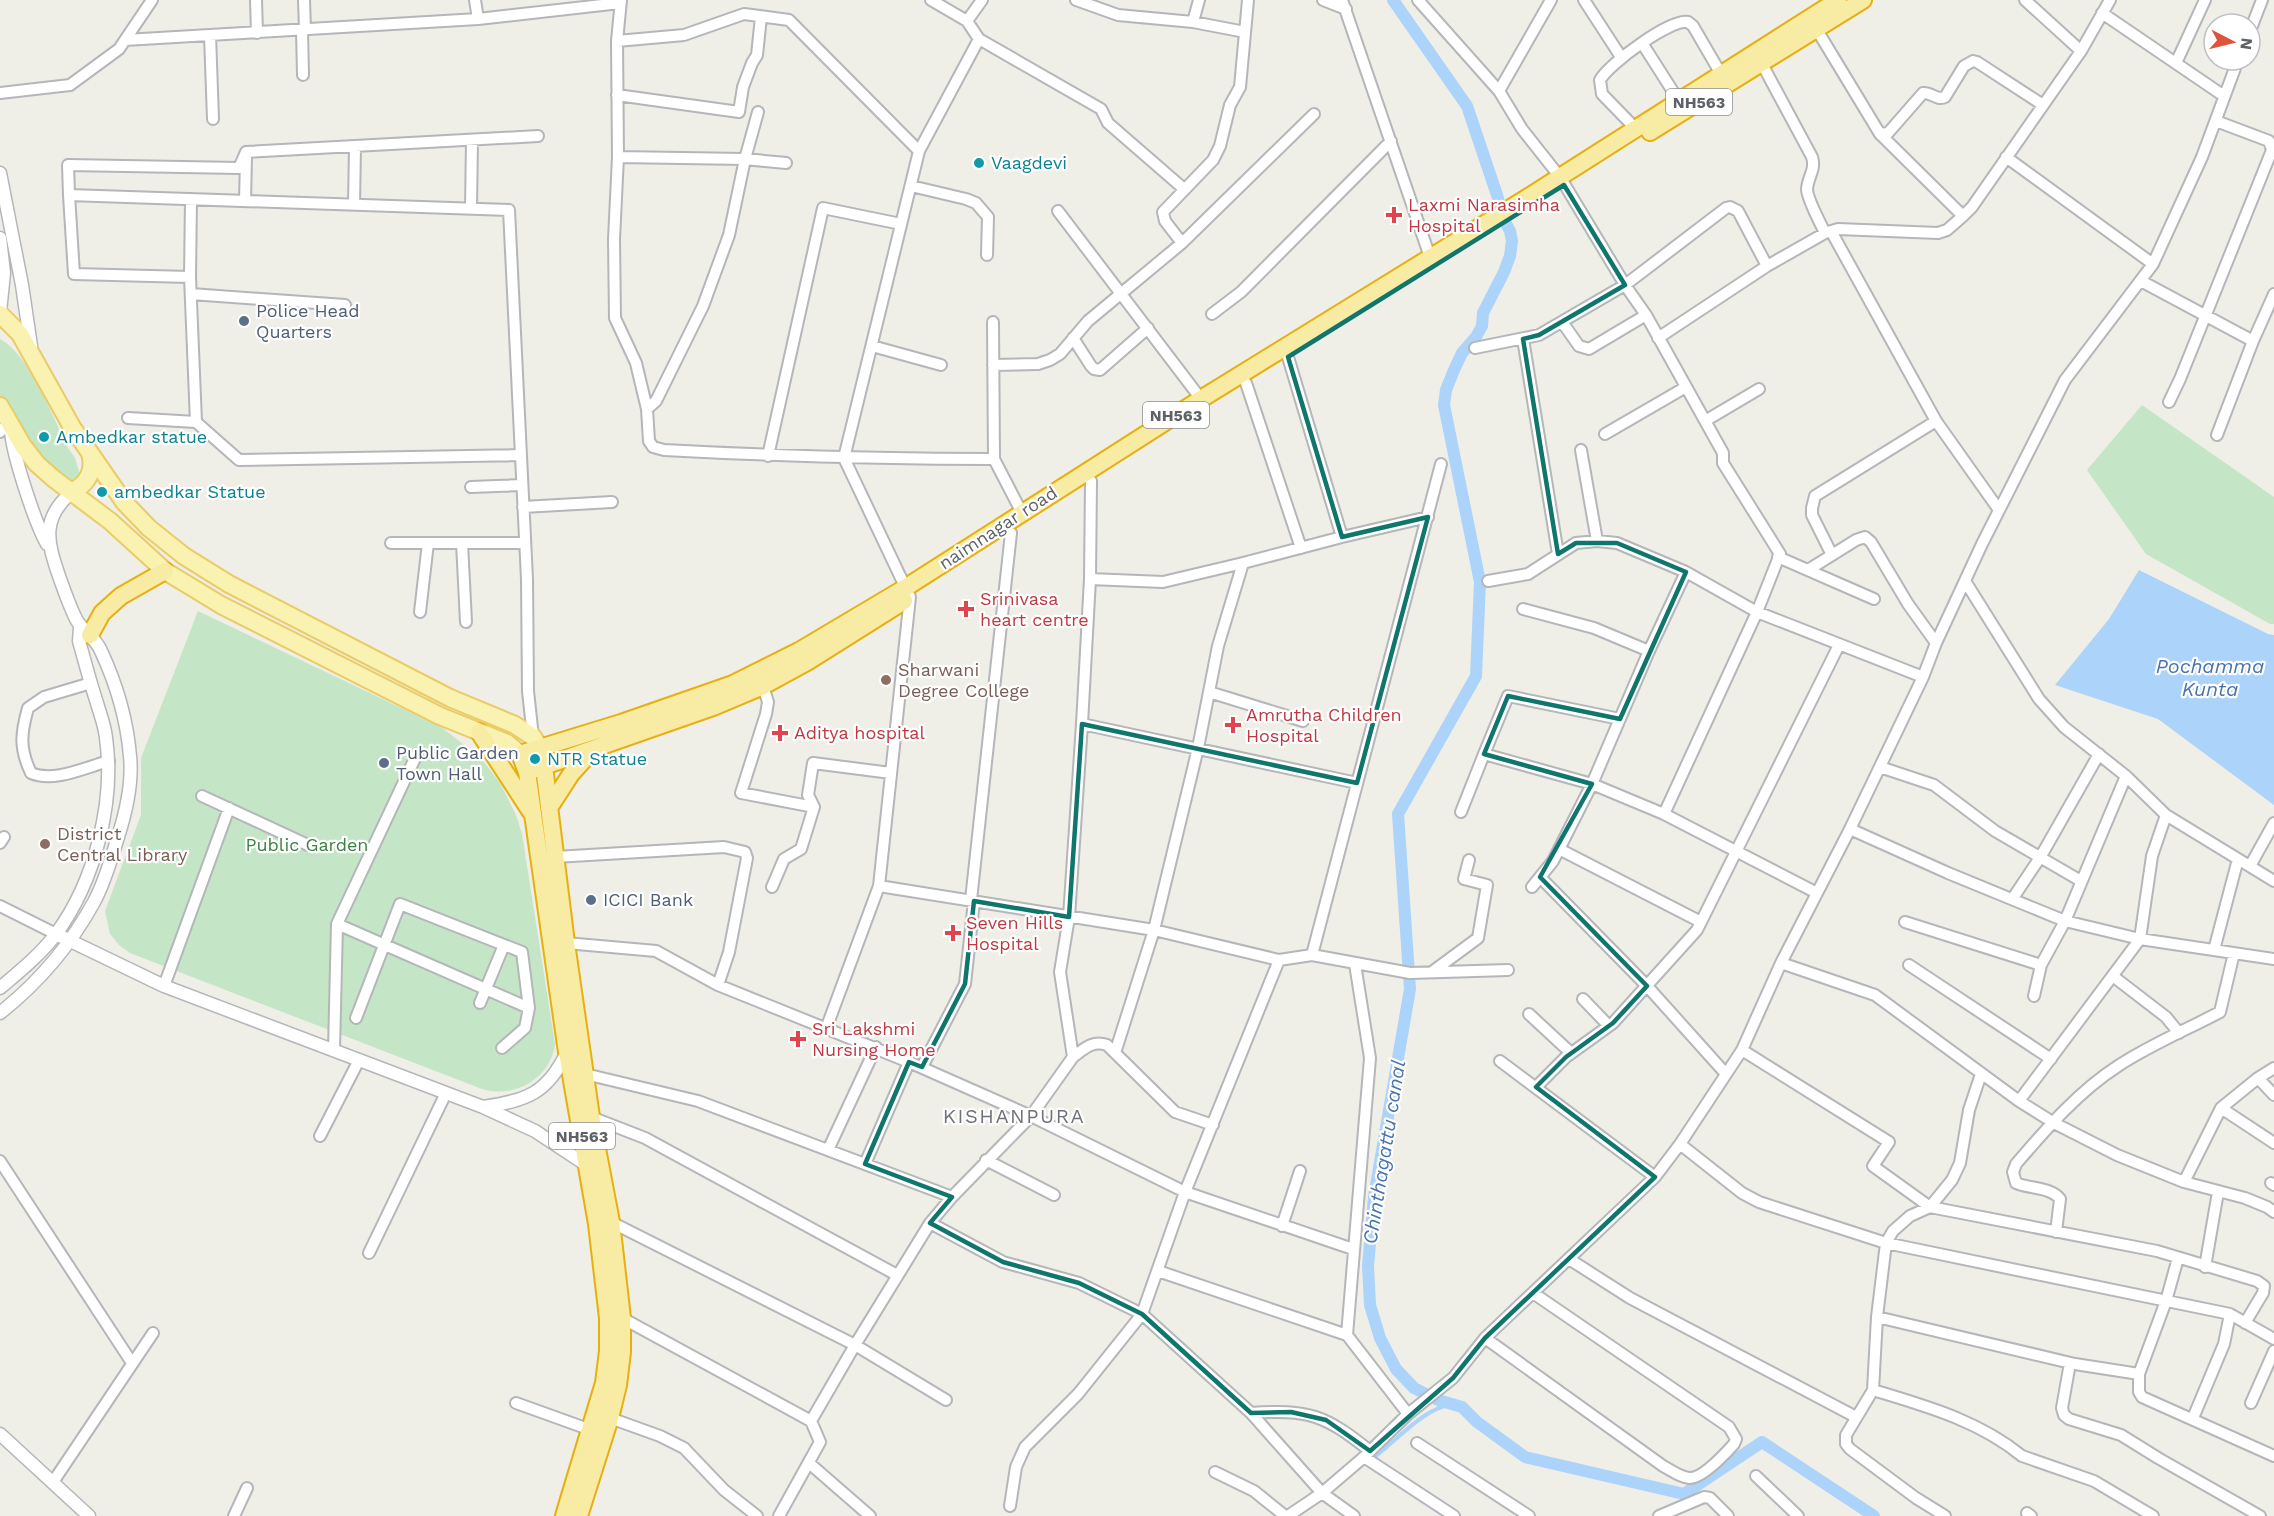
<svg xmlns="http://www.w3.org/2000/svg" width="2274" height="1516" font-family="'Work Sans',sans-serif">
<style>
.green{fill:#c5e5c7}
.water{fill:#acd3fa}
.lines{fill:none;stroke-linecap:round;stroke-linejoin:round}
.stream{stroke:#acd3fa;stroke-width:4}
.canal{stroke:#acd3fa;stroke-width:12}
.minor-casing{stroke:#b4b6ba;stroke-width:14}
.tertiary-casing{stroke:#b4b6ba;stroke-width:15}
.primary-casing{stroke:#e9cc66;stroke-width:20}
.trunk-casing{stroke:#e7b00f;stroke-width:20}
.minor{stroke:#fff;stroke-width:10}
.tertiary{stroke:#fff;stroke-width:12}
.primary{stroke:#faf2b1;stroke-width:16}
.trunk{stroke:#f8eba4;stroke-width:16}
.marked{fill:none;stroke:#0f766e;stroke-width:4.5;stroke-linejoin:round}
.culture-dot{fill:#0f9aa8;stroke:#fff;stroke-width:2}
.health-dot{fill:#e0444e;stroke:#fff;stroke-width:2}
.service-dot{fill:#5c6f8a;stroke:#fff;stroke-width:2}
.education-dot{fill:#8d6e63;stroke:#fff;stroke-width:2}
.labels{text-anchor:middle;stroke-width:4.5;stroke-linejoin:round;paint-order:stroke}
.shield{fill:#fff;stroke:#8e9094;stroke-width:1.5}
.shield-label{font-size:16px;font-weight:bold;fill:#5e6166}
.culture-label{font-size:18px;fill:#0d838f;stroke:#fff;text-anchor:start}
.health-label{font-size:18px;fill:#be3a42;stroke:#fff;text-anchor:start}
.service-label{font-size:18px;fill:#4e5e75;stroke:#fff;text-anchor:start}
.street-label{font-size:18px;fill:#5e6166;stroke:#fff}
.education-label{font-size:18px;fill:#785e54;stroke:#fff;text-anchor:start}
.park-label{font-size:18px;fill:#3a8141;stroke:#fff}
.water-label{font-size:20px;font-style:italic;fill:#4973ac;stroke:#fff}
.neighbourhood-label{font-size:20px;letter-spacing:1.5px;fill:#6f7378;stroke:#fff}
</style>
<rect width="100%" height="100%" fill="#efeee7"/>
<path class="green" d="M0,339C30,355 53,418 68,448L75,458L80,475L75,486L36,457L0,398Z
M2142,405L2274,497V624H2270L2146,554L2087,470Z
M198,611L441,727L481,758L500,783L516,815L522,834L555,1044C551,1078 515,1099 482,1089L130,953L119,945L110,934L105,911L141,815V758Z"/>
<path class="water" d="M2139,570L2268,634L2274,635V805L2158,719L2055,685L2109,619Z"/>
<g class="lines">
<path class="stream" d="M1376,1456C1399,1438 1425,1407 1454,1404"/>
<path class="canal" d="M1393,0L1467,106L1497,195L1503,218L1510,231L1512,241L1510,256L1504,272L1483,313L1482,326L1476,337L1462,353L1454,370L1446,390L1444,405L1480,582L1476,676L1398,814L1410,989L1374,1197L1368,1266L1370,1305L1380,1338L1396,1369L1414,1388L1438,1400L1462,1407L1477,1422L1525,1457L1684,1494L1762,1442L1874,1516"/>
<g class="minor-casing">
<path id="minor" d="M256,0L257,33
M304,0L305,30
M475,0L478,19
M621,0L617,41L618,157L614,239L615,318L636,363L647,409L649,441L653,447L664,450C775,456 884,459 994,459
M931,0L967,21
M982,0L967,21L979,39L1101,109L1108,123L1184,189
M1076,0L1118,15L1193,22L1199,0
M1323,0L1346,9
M1342,0L1430,257
M1418,0L1499,91L1522,129L1560,177L1625,285L1646,315L1723,453V463L1780,554L1757,612L1664,814
M1584,0L1621,57
M2025,0L2081,51
M2102,13L2224,96
M1193,22L1245,32
M302,30L303,75
M1817,30L1880,134L1888,133L1923,93C1931,92 1937,101 1945,97L1964,66L1973,61L1977,62L2043,105
M2250,31L2262,0
M210,35L213,119
M125,40L478,19L620,3
M617,41L684,35L744,14L789,20L919,151
M1642,43L1679,101
M2176,63L2205,0
M1762,64L1812,157C1816,170 1808,176 1807,189C1807,199 1820,222 1825,233
M1499,91L1551,0
M0,93L70,85L119,49L152,0
M617,95L739,112L743,87L752,63L757,55L761,17
M1635,128L1602,94L1600,80C1610,63 1670,19 1688,22L1693,26L1721,74
M1880,134L1963,216
M618,157L745,159L786,163
M2006,157L2153,264
M911,186L966,199L976,203L988,217L987,255
M69,195L68,165L239,168L246,152L538,136
M191,199L190,277L196,422
M245,201L246,158
M354,204L355,147
M471,208L472,141
M1058,211L1201,399
M1831,231L1936,421
M1182,243L1165,221L1163,212L1213,160L1220,146L1230,105L1240,87L1248,0
M190,277L74,274L69,195L509,210L527,579L528,691L533,737
M2141,281L2253,341
M191,294L345,305
M1212,314L1241,292L1391,141
M993,322L994,459L1022,513
M1562,322L1579,346L1589,349L1646,315
M1073,338L1091,366L1094,369L1100,370L1148,328
M1658,338L1767,266L1825,233L1838,229L1938,233L1947,230L1963,216L1972,207L2081,51L2110,0
M1523,339L1558,554
M872,346L941,365
M1475,348L1539,335L1625,285L1726,208L1730,207L1738,211L1767,266
M1288,357L1342,537L1428,517
M993,365L1038,364L1050,360L1060,354L1088,321L1182,243L1314,114
M1246,383L1301,548
M2169,402L2180,379L2272,150L2269,141L2216,121
M647,409L656,401L703,306L729,235L745,159L758,112
M128,418L196,422L239,460L521,455
M1705,421L1759,389
M0,432L9,422
M1605,434L1686,387
M2217,435L2253,341L2274,294
M1581,450L1597,541
M768,456L823,208L901,224
M471,487L522,485
M523,507L612,502
M391,543H525
M462,543L466,622
M1832,555L1812,515V508L1815,496L1936,421L1999,510
M1778,557L1874,599
M1808,570L1856,540L1865,537L1871,542L1908,604L1936,643
M1090,579L1163,582L1243,563
M1488,581L1528,574L1576,543L1597,541L1617,543L1686,572L1757,612L1923,677
M1965,581L2039,699L2064,727L2126,776L2166,815L2274,881
M1523,609L1594,628L1649,651
M420,612L428,543
M91,683L44,697L28,708C21,733 19,748 31,773C54,783 86,767 109,761
M763,686L768,702L766,714L741,793L814,807
M1209,692L1303,721
M1082,724L1357,783
M1484,754L1508,696L1620,719
M1880,767L1934,785L1995,831L2081,881
M202,796L310,846
M1461,812L1484,754L1592,784L1664,814L1817,893
M1850,829L1948,873L2065,921L2140,939L2274,959
M0,843L4,837
M1559,849L1701,922
M555,857L724,847L745,852L747,858L729,952L718,985
M2250,866L2274,823
M1540,877L1647,986L1726,1074
M879,886L910,597L844,458L919,151L979,39
M772,887L784,859L801,849L814,807L808,795L813,763L891,773
M1532,887L1553,861L1592,784L1649,651L1686,572
M2013,898L2041,856L2099,754
M971,900L1011,533
M0,906L56,934
M1905,922L2041,965
M337,924L529,1008
M566,943L656,951L718,985L909,1062L1031,1116L1185,1192L1353,1249
M2214,950L2238,859
M1312,955L1410,973L1508,970
M1781,963L1875,995L2019,1101L2054,1123L2117,1155L2184,1182L2245,1198L2267,1207L2274,1212
M1909,965L2051,1059
M1432,972L1478,938L1487,885L1464,879L1469,860
M2114,977L2166,1017L2179,1033
M164,986L229,808
M2034,996L2041,965L2065,921L2126,776
M1583,999L1609,1026
M480,1003L504,945
M1529,1014L1571,1053
M356,1018L400,904L522,952L529,1008L525,1028L502,1048
M826,1029L879,886L1154,930L1279,960
M334,1050L337,924L417,754
M1742,1050L1889,1142L1873,1166L1930,1207L2157,1251L2257,1281L2264,1286L2263,1293L2245,1323
M1115,1053L1154,930L1198,748L1218,646L1243,563L1342,537
M1073,1057C1084,1049 1092,1040 1107,1045L1175,1112L1213,1125
M1500,1061L1655,1177
M922,1067L965,984L974,901
M585,1074L698,1101L952,1197
M2258,1078L2274,1095
M1536,1087L1566,1057L1613,1023L1697,930L1839,645
M2019,1101L2140,939L2152,856L2166,815
M2221,1108L2274,1143
M591,1117L645,1138L897,1275
M320,1136L359,1060
M1680,1144L1742,1193L1759,1202L1886,1243L2230,1314L2274,1339
M828,1150L876,1047
M986,1160L1054,1195
M0,1161L132,1363
M865,1164L909,1062
M2184,1182L2221,1108L2258,1078L2274,1068
M2271,1183L2274,1185
M611,1222L855,1345L946,1400
M930,1223L1003,1262L1079,1283L1142,1314L1251,1413L1322,1493L1354,1516
M1282,1226L1300,1171
M2056,1232L2060,1199C2051,1187 2030,1189 2016,1183L2013,1172L2016,1164C2046,1129 2079,1091 2118,1066C2150,1045 2186,1030 2220,1012L2234,953
M369,1253L446,1093
M1569,1259L1630,1298L1856,1417
M2205,1267L2218,1192
M1158,1271L1347,1335L1408,1414
M1877,1317L2075,1364L2139,1374V1392L2142,1397L2274,1456
M622,1318L811,1421
M1347,1335L1370,1058L1355,964
M1485,1338L1663,1466C1671,1470 1679,1477 1689,1478C1702,1479 1725,1454 1734,1444L1736,1439L1729,1427L1533,1293
M2070,1363L2062,1408L2064,1415L2069,1419L2121,1435L2158,1458L2260,1516
M2139,1374L2166,1301L2178,1258
M1873,1390C1925,1406 1978,1420 2022,1456L2094,1481L2153,1516
M516,1403L591,1430
M2251,1403L2274,1351
M1251,1413C1309,1409 1325,1415 1370,1451
M610,1418L660,1436L684,1448L724,1490L757,1516
M2193,1418L2224,1344L2230,1314
M1417,1443L1529,1516
M1364,1457L1454,1516
M809,1463L870,1516
M1215,1472L1254,1491L1285,1516
M1756,1476L1798,1516
M53,1482L153,1333
M1010,1506L1016,1467L1025,1447L1078,1394L1142,1314L1185,1192L1279,960L1312,955L1441,464
M2027,1513L2031,1516
M234,1516L247,1488
M779,1516L820,1442L811,1421L855,1345L930,1223L952,1197L1031,1116L1073,1057L1060,972L1069,917L1082,724L1090,579L1091,481
M1288,1516L1322,1493L1364,1457L1408,1414L1453,1378L1485,1338L1655,1177L1680,1144L1742,1050L1781,963L1850,829L1923,677L1936,643L1982,544L2065,380L2153,264L2202,157L2238,60
M1659,1516L1704,1497L1710,1498L1728,1516
M1945,1516L1916,1498L1850,1449L1846,1444V1435L1873,1390L1877,1317L1886,1243L1893,1231L1910,1216L1930,1207L1952,1180L1960,1163L1969,1110L1981,1074"/>
</g>
<g class="tertiary-casing">
<path id="tertiary" d="M0,173L22,285L31,346
M0,238L4,273L0,312
M11,430C12,453 35,523 47,544
M56,934L164,986L483,1107L535,1131L588,1166
M0,988C20,971 40,955 56,934C95,881 115,802 106,738C105,726 100,714 97,703C90,682 85,662 79,641L80,627
M0,1013C38,983 71,944 94,902C105,882 111,859 118,837C126,812 133,784 130,756C127,721 116,683 101,651C96,638 82,631 76,619C69,605 64,590 59,576C47,541 41,518 72,492
M483,1107C527,1100 547,1094 567,1052
M0,1434L89,1516"/>
</g>
<g class="primary-casing">
<path id="primary" d="M0,314L20,334L72,427L124,502L149,528L184,556L229,584L450,698L515,725L533,737L540,748
M0,406L23,446L37,464L54,479L110,521L165,571L221,605L440,716L507,743L520,754
M72,492C88,483 95,471 90,453"/>
</g>
<g class="trunk-casing">
<path id="trunk" d="M1650,132L1863,0
M90,635L102,613L121,596L165,571
M479,732L531,812
M543,758L566,943L591,1117L611,1222L622,1318V1352L618,1385L610,1418L579,1516
M527,772L713,707L763,686L807,662L904,601
M549,808L571,774L590,753
M564,1516L604,1383L608,1351V1318L597,1224L567,1052L527,772L520,754L621,723L733,684L799,651L905,588L1201,399L1530,196L1838,0"/>
</g>
<use href="#minor" class="minor"/>
<use href="#tertiary" class="tertiary"/>
<use href="#primary" class="primary"/>
<use href="#trunk" class="trunk"/>
</g>
<path class="marked" d="M1564,185L1625,285L1539,335L1523,339L1558,554L1576,543H1617L1686,572L1620,719L1508,696L1484,754L1592,784L1540,877L1647,986L1613,1023L1566,1057L1536,1087L1655,1177L1485,1338L1453,1378L1370,1451L1326,1420L1291,1412L1251,1413L1142,1314L1079,1283L1003,1262L930,1223L952,1197L865,1164L909,1062L922,1067L965,984L974,901L1069,917L1082,724L1357,783L1428,517L1342,537L1288,357Z"/>
<g class="culture-dot">
<circle cx="979" cy="163" r="6"/>
<circle cx="44" cy="437" r="6"/>
<circle cx="102" cy="492" r="6"/>
<circle cx="535" cy="759" r="6"/>
</g>
<g class="health-dot">
<path d="M1391 206h6v6h6v6h-6v6h-6v-6h-6v-6h6z"/>
<path d="M963 600h6v6h6v6h-6v6h-6v-6h-6v-6h6z"/>
<path d="M1230 716h6v6h6v6h-6v6h-6v-6h-6v-6h6z"/>
<path d="M777 724h6v6h6v6h-6v6h-6v-6h-6v-6h6z"/>
<path d="M950 924h6v6h6v6h-6v6h-6v-6h-6v-6h6z"/>
<path d="M795 1030h6v6h6v6h-6v6h-6v-6h-6v-6h6z"/>
</g>
<g class="service-dot">
<circle cx="244" cy="321" r="6"/>
<circle cx="384" cy="763" r="6"/>
<circle cx="591" cy="900" r="6"/>
</g>
<g class="education-dot">
<circle cx="886" cy="680" r="6"/>
<circle cx="45" cy="844" r="6"/>
</g>
<g class="labels">
<g class="shield">
<rect x="1666" y="89" width="66" height="26" rx="4.5"/>
<rect x="1143" y="402" width="66" height="26" rx="4.5"/>
<rect x="549" y="1123" width="66" height="26" rx="4.5"/>
</g>
<g class="shield-label">
<text x="1699" y="108">NH563</text>
<text x="1176" y="421">NH563</text>
<text x="582" y="1142">NH563</text>
</g>
<g class="culture-label">
<text x="991" y="169">Vaagdevi</text>
<text x="56" y="443">Ambedkar statue</text>
<text x="114" y="498">ambedkar Statue</text>
<text x="547" y="765">NTR Statue</text>
</g>
<g class="health-label">
<text x="1408" y="211">Laxmi Narasimha<tspan x="1408" dy="21">Hospital</tspan></text>
<text x="980" y="605">Srinivasa<tspan x="980" dy="21">heart centre</tspan></text>
<text x="1246" y="721">Amrutha Children<tspan x="1246" dy="21">Hospital</tspan></text>
<text x="794" y="739">Aditya hospital</text>
<text x="966" y="929">Seven Hills<tspan x="966" dy="21">Hospital</tspan></text>
<text x="812" y="1035">Sri Lakshmi<tspan x="812" dy="21">Nursing Home</tspan></text>
</g>
<g class="service-label">
<text x="256" y="317">Police Head<tspan x="256" dy="21">Quarters</tspan></text>
<text x="396" y="759">Public Garden<tspan x="396" dy="21">Town Hall</tspan></text>
<text x="603" y="906">ICICI Bank</text>
</g>
<g class="street-label">
<text transform="translate(998 528) rotate(-33)" y="6">naimnagar road</text>
</g>
<g class="education-label">
<text x="898" y="676">Sharwani<tspan x="898" dy="21">Degree College</tspan></text>
<text x="57" y="840">District<tspan x="57" dy="21">Central Library</tspan></text>
</g>
<g class="park-label">
<text x="307" y="851">Public Garden</text>
</g>
<g class="water-label">
<text x="2210" y="673">Pochamma<tspan x="2210" dy="23">Kunta</tspan></text>
<text transform="translate(1384 1152) rotate(-81)" y="7">Chinthagattu canal</text>
</g>
<g class="neighbourhood-label">
<text x="1014" y="1123">KISHANPURA</text>
</g>
</g>
<g transform="translate(2232 42) rotate(97)"><circle r="28" fill="#ffffff" stroke="#bfc0c2" stroke-width="1.5"/>
<path d="M0-4.5L10 22L0 15L-10 22Z" fill="#df533d"/>
<text y="-9" font-size="16" font-weight="bold" text-anchor="middle" fill="#5e6166">N</text>
</g>
</svg>
